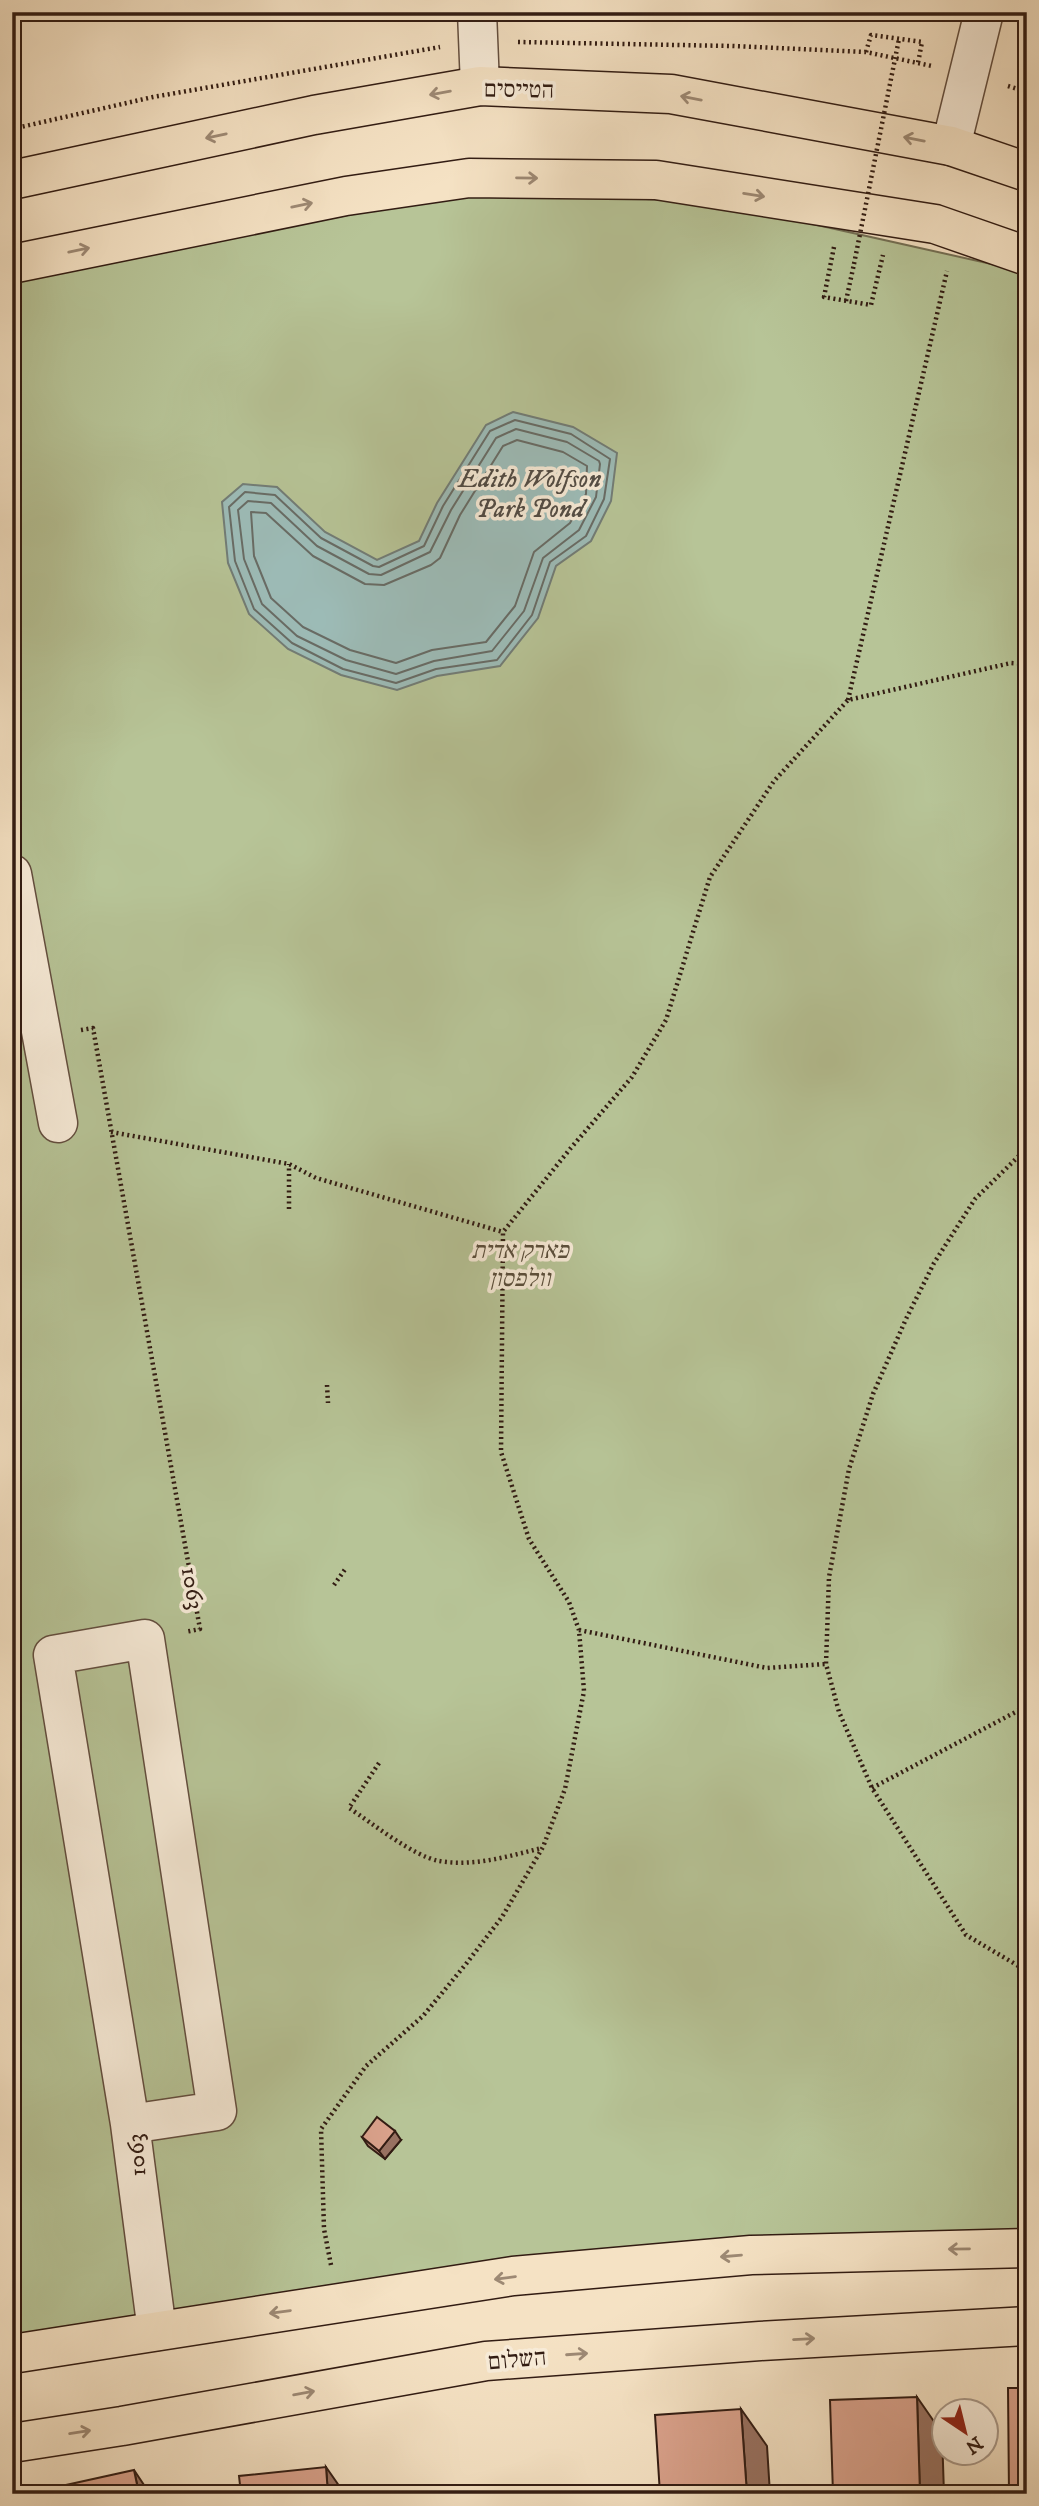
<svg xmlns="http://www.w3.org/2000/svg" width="1039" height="2506" font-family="'IM FELL DW Pica','Frank Ruhl Libre',serif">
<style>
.green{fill:#b7c497;stroke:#747055;stroke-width:2}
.water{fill:#9dbdb9;stroke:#727d77;stroke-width:2}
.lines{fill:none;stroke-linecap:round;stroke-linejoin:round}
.shore{stroke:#686c66;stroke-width:2}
.minor-casing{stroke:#634e3f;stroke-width:41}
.major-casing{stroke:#321c13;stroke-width:41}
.path{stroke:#321c13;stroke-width:4.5;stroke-dasharray:2 3.5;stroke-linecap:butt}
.minor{stroke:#f8ecd9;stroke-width:38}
.major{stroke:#f5e2c4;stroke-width:38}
.path-bridge{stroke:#321c13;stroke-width:4.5;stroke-dasharray:2 3.5;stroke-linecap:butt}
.wall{fill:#bb8a78;stroke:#321c13;stroke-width:2}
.shaded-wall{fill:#987161;stroke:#321c13;stroke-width:2}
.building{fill:#d9a18b;stroke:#321c13;stroke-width:2}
.oneway{stroke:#9d8974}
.labels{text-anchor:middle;stroke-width:7;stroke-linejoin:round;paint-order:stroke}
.street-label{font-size:24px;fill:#321c13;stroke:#f8ecd9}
.park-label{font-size:24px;font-style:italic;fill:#5a4e3b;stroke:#f8ecd9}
.water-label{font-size:26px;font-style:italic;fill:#524c45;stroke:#f8ecd9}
</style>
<rect width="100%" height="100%" fill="#f5e2c4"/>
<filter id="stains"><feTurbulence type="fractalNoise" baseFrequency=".00286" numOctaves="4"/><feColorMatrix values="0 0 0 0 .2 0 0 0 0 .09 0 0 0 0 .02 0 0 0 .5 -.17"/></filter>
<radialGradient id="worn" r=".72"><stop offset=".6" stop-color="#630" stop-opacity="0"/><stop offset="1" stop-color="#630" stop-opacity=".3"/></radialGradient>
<path class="green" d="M479,190L719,203L1027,272V2249L751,2255L12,2354V279Z"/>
<path class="water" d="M513,412L573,427L617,453L611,501L591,541L556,566L538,618L500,666L437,676L397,690L341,675L288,649L249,614L228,563L222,502L243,484L277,487L325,532L377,560L419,541L437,503L486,425Z"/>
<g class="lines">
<path class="shore" d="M515,420L571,434L610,459L604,499L586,536L550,562L532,615L497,660L436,669L396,683L343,669L292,643L254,609L235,561L229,507L245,492L275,495L321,538L373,566L379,567L424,546L443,506L490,431Z
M516,429L567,442L599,461L600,464L596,497L579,530L543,558L524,611L492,651L434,661L396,674L346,660L297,636L262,604L244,559L238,510L248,501L271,503L317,546L369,574L381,575L430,552L451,510L496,438Z
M517,440L563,452L587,466L586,494L570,523L534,552L515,606L486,642L432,650L396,663L350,650L303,627L271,598L254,556L251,512L266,513L313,556L365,584L384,585L431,565L440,558L460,515L503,446Z"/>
<g class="minor-casing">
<path id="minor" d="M477,12L480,86
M951,146L984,12
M12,874L58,1123
M130,2124L53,1655L145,1639L217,2111L130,2124L157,2331"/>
</g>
<g class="major-casing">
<path id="major" d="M12,180L314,115L480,86L671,94L951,146L1027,172
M12,264L346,196L469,178L656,180L935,224L1027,256
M12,2354L513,2276L751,2255L1027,2248
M12,2443L122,2426L486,2361L760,2341L1027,2326"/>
</g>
<path class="path" d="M518,42L732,46L866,52L932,66
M866,52L871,35L922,42L918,63
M1008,86L1027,92
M12,129L153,97L440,47
M834,247L824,297L871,305L883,255
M846,301L854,264
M848,700L947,271
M81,1030L93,1028L200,1629L185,1632
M111,1132L289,1164L316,1178L503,1232
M1027,1148L975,1199L934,1263L906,1319L873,1394L849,1469L829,1577L826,1664L839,1712L872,1788L966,1935L1027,1971
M289,1209V1164
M327,1385L328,1403
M334,1585L346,1568
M579,1630L767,1668L826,1664
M379,1763L349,1808C372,1823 413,1856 439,1861C474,1867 509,1856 542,1848
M872,1788L1027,1706
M331,2265L324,2229L321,2129L366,2066L423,2016L466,1964L502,1917L543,1847L565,1789L584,1691L579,1630L569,1602L529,1539L501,1452L503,1232L570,1149L632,1077L666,1020L710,877L774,781L848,700L1011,663L1027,664"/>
<use href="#minor" class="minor"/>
<use href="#major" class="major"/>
<path class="path-bridge" d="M854,264L899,39"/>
</g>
<path class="wall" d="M362,2137L401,2140L385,2159L368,2146Z"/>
<path class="shaded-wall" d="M395,2131L401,2140L385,2159L379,2151Z
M917,2397L942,2433L944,2494H920Z
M741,2409L767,2446L770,2494H747Z
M326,2467L342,2490V2494H328Z
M134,2470L150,2494H139Z"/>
<path class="building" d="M377,2117L395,2131L379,2151L362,2137Z
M1008,2388H1027V2494H1009Z
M917,2397L920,2494H833L830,2400Z
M741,2409L747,2494H660L655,2415Z
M326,2467L328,2494H241L239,2476Z
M134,2470L139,2494H25Z"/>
<defs><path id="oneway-shaft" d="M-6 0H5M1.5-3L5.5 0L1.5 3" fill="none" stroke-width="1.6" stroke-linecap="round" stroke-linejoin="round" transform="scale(1.75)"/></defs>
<g class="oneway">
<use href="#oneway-shaft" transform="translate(440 93) rotate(170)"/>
<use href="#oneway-shaft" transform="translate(691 98) rotate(-169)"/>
<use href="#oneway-shaft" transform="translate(216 136) rotate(168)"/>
<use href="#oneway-shaft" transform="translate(914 139) rotate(-169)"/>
<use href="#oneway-shaft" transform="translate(527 178) rotate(1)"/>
<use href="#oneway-shaft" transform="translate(754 195) rotate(9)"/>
<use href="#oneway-shaft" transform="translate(302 205) rotate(-12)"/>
<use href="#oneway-shaft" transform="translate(79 250) rotate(-12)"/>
<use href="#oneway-shaft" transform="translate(959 2249) rotate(179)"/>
<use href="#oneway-shaft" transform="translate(731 2256) rotate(175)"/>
<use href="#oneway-shaft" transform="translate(505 2278) rotate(172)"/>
<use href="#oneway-shaft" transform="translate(280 2312) rotate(172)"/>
<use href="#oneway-shaft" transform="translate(804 2339) rotate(-3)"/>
<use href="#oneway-shaft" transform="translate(577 2354) rotate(-4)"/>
<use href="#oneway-shaft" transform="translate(304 2393) rotate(-10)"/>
<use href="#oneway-shaft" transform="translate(80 2432) rotate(-9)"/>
</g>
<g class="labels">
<g class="street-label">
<text transform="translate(519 89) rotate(1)" y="8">הטייסים</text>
<text transform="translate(193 1588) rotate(80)" y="8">1063</text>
<text transform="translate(136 2155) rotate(-94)" y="8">1063</text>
<text transform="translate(517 2359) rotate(-5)" y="8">השלום</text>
</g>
<g class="park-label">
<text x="520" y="1258">פארק אדית<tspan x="520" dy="28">וולפסון</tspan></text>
</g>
<g class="water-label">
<text x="530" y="487">Edith Wolfson<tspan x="530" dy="30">Park Pond</tspan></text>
</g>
</g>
<rect width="1039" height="2506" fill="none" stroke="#f5e2c4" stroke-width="42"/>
<rect x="14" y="14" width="1011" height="2478" fill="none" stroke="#321c13" stroke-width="3.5"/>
<rect x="21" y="21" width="997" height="2464" fill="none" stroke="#321c13" stroke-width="2"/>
<g transform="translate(965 2432) rotate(145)"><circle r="33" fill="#f8ecd9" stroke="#a9998a" stroke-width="2"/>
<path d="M0-5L12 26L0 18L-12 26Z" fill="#8f2418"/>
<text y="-10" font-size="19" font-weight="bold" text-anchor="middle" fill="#321c13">N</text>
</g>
<rect width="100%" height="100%" filter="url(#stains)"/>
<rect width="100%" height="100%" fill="url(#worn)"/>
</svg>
